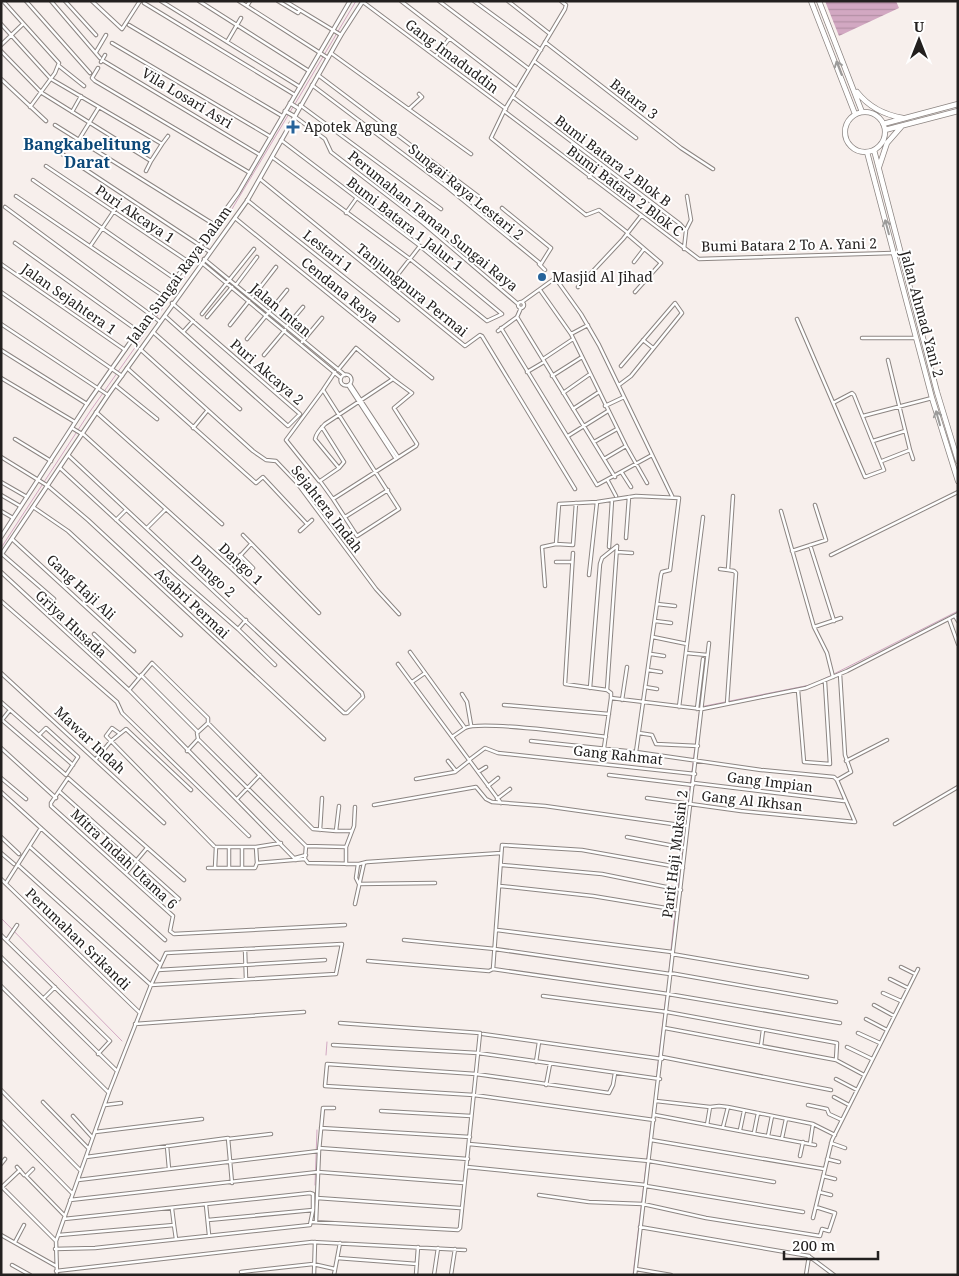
<svg xmlns="http://www.w3.org/2000/svg" width="959" height="1276" font-family="'Noto Serif',serif">
<style>
.water{fill:url(#water-rules)}
.lines{fill:none;stroke-linecap:round;stroke-linejoin:round}
.stream{stroke:#d2a8c2;stroke-width:1}
.minor-casing{stroke:#8c8582;stroke-width:4.5}
.tertiary-casing{stroke:#8c8582;stroke-width:5}
.trunk-casing{stroke:#8c8582;stroke-width:6}
.minor{stroke:#fff;stroke-width:2.5}
.tertiary{stroke:#fff;stroke-width:3}
.trunk{stroke:#fff;stroke-width:4.5}
.oneway{stroke:#9c9b9a}
.poi-dot{fill:#26639a;stroke:#fff;stroke-width:2}
.labels{text-anchor:middle;stroke-width:4;stroke-linejoin:round;paint-order:stroke}
.street-label{font-size:14px;fill:#23201f;stroke:#fff}
.poi-label{font-size:14px;fill:#23201f;stroke:#fff;text-anchor:start}
.quarter-label{font-size:16px;font-weight:bold;fill:#0c4878;stroke:#fff}
</style>
<defs>
<pattern id="water-rules" width="6" height="5" patternUnits="userSpaceOnUse" patternTransform="scale(1.25)"><rect width="6" height="5" fill="#d2a8c2"/><path d="M0 2.5h6" fill="none" stroke="#b490a6"/></pattern>
</defs>
<rect width="100%" height="100%" fill="#f7efec"/>
<path class="water" d="M825,1H896L899,8L839,36Z"/>
<g class="lines">
<path class="stream" d="M295,104L356,1
M1,548L91,410L229,214L293,107
M820,681L958,611
M688,803L700,707L810,685
M685,825L687,806
M681,865L685,828
M678,888L680,870
M675,908L677,891
M1,918L122,1041
M671,950L675,911
M669,972L671,953
M326,1055L327,1042
M657,1072L666,996
M315,1185L317,1130
M633,1275L651,1124"/>
<g class="minor-casing">
<path id="minor" d="M3,1L59,63L55,73L30,107
M26,1L90,73
M51,1L100,58
M65,1L96,35
M92,1L122,29L140,1
M161,1L300,87
M199,1L309,71
M239,1L328,58
M278,1L298,13L300,10
M285,1L341,35
M401,1L517,90
M439,1L529,69
M474,1L541,50
M508,1L550,34
M561,1L566,5L565,9L504,111L491,138L586,215L599,210L628,233
M363,2L506,109
M144,3L295,95
M247,6L250,1
M1,24L51,79L162,144L151,161L42,93L1,51
M129,25L282,116
M227,42L241,18
M545,42L681,148L713,169
M112,43L271,137
M1,45L23,24
M96,52L106,35
M331,53L471,154
M436,56L449,39
M102,60L260,155
M534,61L636,138
M101,62L105,55
M59,66L84,86
M98,68L92,78L95,81L250,173
M318,75L478,196
M1,79L46,121
M312,85L447,187L541,264L551,248L502,208
M513,97L680,224L686,231L684,249
M300,105L441,209
M409,109L422,97L419,94
M504,111L699,259L892,253
M72,112L81,96
M294,116L325,139L331,152L423,223L518,304
M55,125L215,225
M78,141L99,107
M47,144L210,252
M162,144L168,136
M272,157L410,259L487,321L502,314L420,246L281,140
M46,166L189,262
M146,171L151,161
M589,177L600,163
M260,179L465,346L480,335L482,336L575,489
M33,180L175,279
M16,196L163,296
M247,200L398,320
M5,207L159,321
M346,213L356,199
M235,218L432,378
M686,230L691,220L687,196
M627,234L661,263L635,292
M15,243L138,331
M91,245L120,202
M204,259L345,375
M634,262L644,249
M202,263L341,378
M1,264L125,350
M539,264L545,270
M399,273L420,246
M236,285L257,257
M578,287L623,239L641,216
M540,290L571,334L626,446L647,483
M1,292L122,376
M252,298L276,267
M522,302L554,279H556L581,314L599,345L672,496
M518 305a3 3 0 1 1 6 0a3 3 0 1 1-6 0Z
M521,308L517,317L615,477
M202,314L254,249
M165,316L288,426L300,414L172,303
M207,317L232,287
M797,319L865,477L884,470L854,395L852,393L833,403
M1,324L108,395
M230,325L249,301
M286,327L303,307
M501,328L597,485L652,455
M498,331L517,317
M153,332L240,409
M183,332L193,321
M571,334L588,325
M862,338H916
M247,339L287,290
M643,340L653,348
M302,342L322,318
M140,349L253,451L266,460L276,461L297,483L376,589L399,614
M1,350L87,404
M264,355L285,330
M543,359L573,339
M127,368L256,483L263,477L307,524
M338,370L356,348L393,379
M527,372L544,362
M340.5 380a5.5 5.5 0 1 1 11 0a5.5 5.5 0 1 1-11 0Z
M552,376L582,357
M1,378L75,422
M350,384L398,457
M115,385L157,419
M348,385L396,459
M619,385L631,376L682,313L675,303L621,366
M323,390L335,372
M563,393L590,374
M605,406L624,397
M573,409L599,392
M96,412L222,524
M863,416L932,398
M322,427L344,462L339,468L320,481L333,499L416,446L417,444L394,408L412,393L393,379L325,424C321,428 316,433 315,439L339,468
M72,428L82,434
M193,428L207,411
M568,436L608,411
M15,439L51,461
M873,441L905,431
M594,442L617,429
M910,450L913,459
M68,455L344,713H347L363,697L362,693L230,567L82,433
M1,457L48,486L88,520L324,739
M604,459L626,446
M882,461L910,450L888,360
M60,468L176,575L238,629L246,620
M622,473L631,487
M319,481L286,440L323,390L399,509L357,536L333,499
M608,481L616,496
M1,482L27,497
M1,495L20,506
M576,503L573,545L556,544L559,504L597,502L636,496L679,498L670,570L662,572L661,575L636,752
M33,507L68,531L181,635
M1,511L13,518
M781,511L814,627L827,653L833,677
M345,517L388,490
M116,520L126,510
M147,528L165,510
M300,531L312,520
M243,535L319,613
M626,538L629,497
M12,539L134,651
M810,545L834,621
M609,547L612,500
M792,551L826,540L815,505
M617,552L632,553
M573,553L565,684L607,690L611,693V698
M2,554L54,599
M240,555L253,568
M831,555L958,492
M556,562H572
M230,567L251,544
M720,569L728,570
M1,572L129,690L296,860
M589,575L597,502
M545,586L542,547L556,544
M1,601L117,702L122,713L249,836
M657,604L675,606
M955,616L958,621
M949,619L958,644
M655,621L671,623
M814,627L841,618
M238,629L275,665
M94,634L139,677
M653,637L687,644
M410,652L465,728L452,737
M686,653L707,655
M651,654L664,656
M398,664L501,803
M648,670L661,672
M1,673L164,823
M141,675L198,732
M412,682L425,673
M645,687L657,689
M590,688L600,564L602,558L617,546
M129,690L152,663L208,718V723
M607,690L617,546
M798,690L804,762L830,764L825,682
M462,694L467,702L471,725
M622,700L627,667
M1,702L73,765
M727,704L736,573L734,571L728,570L733,496
M504,705L609,714
M679,707L703,517
M697,709L703,659
M10,710L2,720L66,775L78,757L46,728L39,735
M465,728C480,720 582,734 606,737
M119,733L112,728L106,736L111,741L126,729L191,790
M639,733L652,735L656,744L698,746
M198,739L306,846L305,859
M531,741L636,752L761,770L834,777L837,780L851,772L845,755L840,674
M1,748L56,798
M604,748L611,698L702,709L806,688L847,671L958,614
M187,751L198,739L197,733L208,723L313,829L336,831
M96,759L111,741L214,846
M469,760L485,748L498,753L695,774
M448,761L456,771
M846,761L887,740
M478,772L486,767
M609,775L693,785
M1,778L26,799
M416,779L455,772L469,761
M837,780L855,822
M694,783L844,801
M488,786L498,778
M1,792L165,940
M60,792L179,899
M647,798L741,811L855,822
M237,799L260,775
M497,799L510,789
M374,805L476,787L486,799L492,802L545,806L687,826
M339,806L336,831H351
M895,824L958,787
M320,830L322,798
M1,837L19,854
M627,837L685,848
M306,846L346,847V864
M30,847L160,964
M256,847L257,863
M346,847L354,826L355,807
M229,848V868
M1,853L14,864
M295,858L306,855
M358,864L356,878L359,884L435,883
M18,865L151,985L166,953L342,944L336,974L151,985L109,1092L56,1241L57,1275
M502,865L602,874L681,890
M208,868H255L257,863L305,859L308,863L359,864L367,862L501,853
M215,868L216,847H256L281,843
M242,868V848
M126,873L147,848
M1,879L140,1013
M184,880L68,778L51,803V806L173,916L170,931L174,934L345,925
M6,883L41,828
M500,886L593,896L678,910
M355,904L364,863
M497,930L672,952
M1,935L110,1041L98,1054
M7,940L17,925
M404,940L495,949L670,974
M245,949L246,979
M672,954L807,977
M1,957L117,1071
M368,961L489,971L493,969L668,994L840,1023
M901,967L915,974
M493,969L502,845L582,850L683,868
M158,970L325,960
M670,973L836,1002
M890,979L908,988
M1,986L108,1092
M883,993L901,1001
M543,996L667,1012L837,1043L836,1060
M44,998L55,987
M874,1005L894,1016
M866,1019L887,1030
M135,1024L304,1012
M665,1028L836,1060L864,1075
M858,1033L880,1043
M483,1034L662,1059
M333,1045L478,1053L660,1079
M761,1046L763,1030
M847,1047L872,1059
M662,1057L831,1090
M536,1062L539,1042
M615,1073L613,1085L609,1093L476,1074L327,1064L325,1086L474,1095L654,1120
M836,1079L857,1090
M546,1085L550,1064
M1,1090L81,1171
M834,1097L849,1105
M656,1101L710,1107L719,1106L728,1107L813,1124L835,1135
M43,1102L89,1149
M105,1105L121,1103
M808,1105L827,1109L829,1114L842,1120
M381,1111L471,1116
M655,1115L815,1145
M73,1116L92,1137
M1,1121L72,1193
M707,1125L710,1107
M723,1127L728,1107
M321,1128L470,1137
M740,1130L744,1111
M95,1132L202,1119
M754,1133L758,1113
M768,1136L772,1116
M782,1138L786,1119
M228,1139L271,1134
M651,1140L824,1169
M831,1143L845,1148
M469,1144L649,1161L774,1182
M810,1144L813,1124
M319,1148L468,1159
M800,1156L803,1142
M86,1157L228,1138L232,1183
M827,1159L839,1162
M1,1164L5,1159
M17,1167L24,1175
M467,1167L646,1185
M33,1169L26,1176L65,1216
M169,1169L319,1151L323,1108H334
M823,1176L835,1179
M78,1180L169,1169L167,1146
M1,1186L56,1241
M646,1186L803,1212
M2,1187L20,1170
M819,1192L831,1195
M539,1195L589,1202L643,1204L706,1218L820,1236L822,1229L829,1231L835,1213L816,1207
M317,1198L460,1208
M70,1200L318,1172L464,1183
M206,1205L209,1235
M813,1218L832,1140L918,969
M64,1219L310,1193L313,1194V1209
M312,1222L458,1230L460,1228L480,1033L340,1023
M316,1222L319,1151
M174,1225L176,1239
M640,1227L809,1256L806,1275
M1,1235L56,1266
M59,1235L174,1225L172,1209
M15,1242L24,1225
M55,1249L95,1248L310,1225L313,1210L208,1220
M810,1257L834,1275
M337,1258L417,1264
M12,1265L30,1275
M636,1269L671,1275
M56,1271L312,1242L465,1250
M241,1272L313,1264L335,1269
M314,1275L315,1242
M334,1275L340,1243
M416,1275L418,1247
M434,1275L438,1248
M451,1275L455,1249
M635,1275L709,643"/>
</g>
<g class="tertiary-casing">
<path id="tertiary" d="M290,103L298,108
M285,111L294,116
M1,537L87,404L150,314L238,193L350,1
M1,555L108,395L247,201L341,35L363,1"/>
</g>
<g class="trunk-casing">
<path id="trunk" d="M811,1L855,114
M819,1L862,112
M857,92C868,106 885,115 903,118
M845 132a20 20 0 1 1 40 0a20 20 0 1 1-40 0Z
M883,124L958,104
M885,130L958,111
M874,150L937,392L958,461
M867,152L932,398L958,481
M879,167L887,143L901,127"/>
</g>
<use href="#minor" class="minor"/>
<use href="#tertiary" class="tertiary"/>
<use href="#trunk" class="trunk"/>
</g>
<defs><path id="oneway-shaft" d="M-6 0H5M1.5-3L5.5 0L1.5 3" fill="none" stroke-width="1.6" stroke-linecap="round" stroke-linejoin="round" transform="scale(1.25)"/></defs>
<g class="oneway">
<use href="#oneway-shaft" transform="translate(839 68) rotate(-111)"/>
<use href="#oneway-shaft" transform="translate(887 227) rotate(-105)"/>
<use href="#oneway-shaft" transform="translate(938 418) rotate(-106)"/>
</g>
<g class="poi-dot">
<path d="M290.5 119.5h5v5h5v5h-5v5h-5v-5h-5v-5h5z"/>
<circle cx="542" cy="277" r="5"/>
</g>
<g class="labels">
<g class="street-label">
<text transform="translate(452 56) rotate(37)" y="5">Gang Imaduddin</text>
<text transform="translate(187 98) rotate(31)" y="5">Vila Losari Asri</text>
<text transform="translate(634 99) rotate(38)" y="5">Batara 3</text>
<text transform="translate(613 161) rotate(37)" y="5">Bumi Batara 2 Blok B</text>
<text transform="translate(625 191) rotate(37)" y="5">Bumi Batara 2 Blok C</text>
<text transform="translate(466 192) rotate(39)" y="5">Sungai Raya Lestari 2</text>
<text transform="translate(135 214) rotate(34)" y="5">Puri Akcaya 1</text>
<text transform="translate(433 221) rotate(39)" y="5">Perumahan Taman Sungai Raya</text>
<text transform="translate(405 224) rotate(38)" y="5">Bumi Batara 1 Jalur 1</text>
<text transform="translate(789 245) rotate(-1)" y="5">Bumi Batara 2 To A. Yani 2</text>
<text transform="translate(328 251) rotate(38)" y="5">Lestari 1</text>
<text transform="translate(179 275) rotate(-54)" y="5">Jalan Sungai Raya Dalam</text>
<text transform="translate(340 290) rotate(39)" y="5">Cendana Raya</text>
<text transform="translate(412 290) rotate(39)" y="5">Tanjungpura Permai</text>
<text transform="translate(69 299) rotate(35)" y="5">Jalan Sejahtera 1</text>
<text transform="translate(281 310) rotate(40)" y="5">Jalan Intan</text>
<text transform="translate(922 314) rotate(75)" y="5">Jalan Ahmad Yani 2</text>
<text transform="translate(267 372) rotate(41)" y="5">Puri Akcaya 2</text>
<text transform="translate(327 509) rotate(52)" y="5">Sejahtera Indah</text>
<text transform="translate(241 564) rotate(43)" y="5">Dango 1</text>
<text transform="translate(213 576) rotate(43)" y="5">Dango 2</text>
<text transform="translate(81 587) rotate(43)" y="5">Gang Haji Ali</text>
<text transform="translate(192 603) rotate(43)" y="5">Asabri Permai</text>
<text transform="translate(71 624) rotate(43)" y="5">Griya Husada</text>
<text transform="translate(90 740) rotate(43)" y="5">Mawar Indah</text>
<text transform="translate(618 755) rotate(6)" y="5">Gang Rahmat</text>
<text transform="translate(770 782) rotate(7)" y="5">Gang Impian</text>
<text transform="translate(752 801) rotate(6)" y="5">Gang Al Ikhsan</text>
<text transform="translate(675 854) rotate(-83)" y="5">Parit Haji Muksin 2</text>
<text transform="translate(124 859) rotate(43)" y="5">Mitra Indah Utama 6</text>
<text transform="translate(78 939) rotate(44)" y="5">Perumahan Srikandi</text>
</g>
<g class="poi-label">
<text x="304" y="132">Apotek Agung</text>
<text x="552" y="282">Masjid Al Jihad</text>
</g>
<g class="quarter-label">
<text x="87" y="150">Bangkabelitung<tspan x="87" dy="18">Darat</tspan></text>
</g>
</g>
<rect width="959" height="1276" fill="none" stroke="#23201f" stroke-width="5"/>
<g transform="translate(919 40)" stroke="#ffffff" stroke-width="4" paint-order="stroke">
<path d="M0-4L9 19L0 12L-9 19Z" fill="#23201f"/>
<text y="-8" font-size="14" font-weight="bold" text-anchor="middle" fill="#23201f">U</text>
</g>
<path d="M784 1251v8h94v-8" fill="none" stroke="#23201f" stroke-width="2.5"/>
<text x="792" y="1251" font-size="15" fill="#23201f" stroke="#ffffff" stroke-width="4" paint-order="stroke">200 m</text>
</svg>
